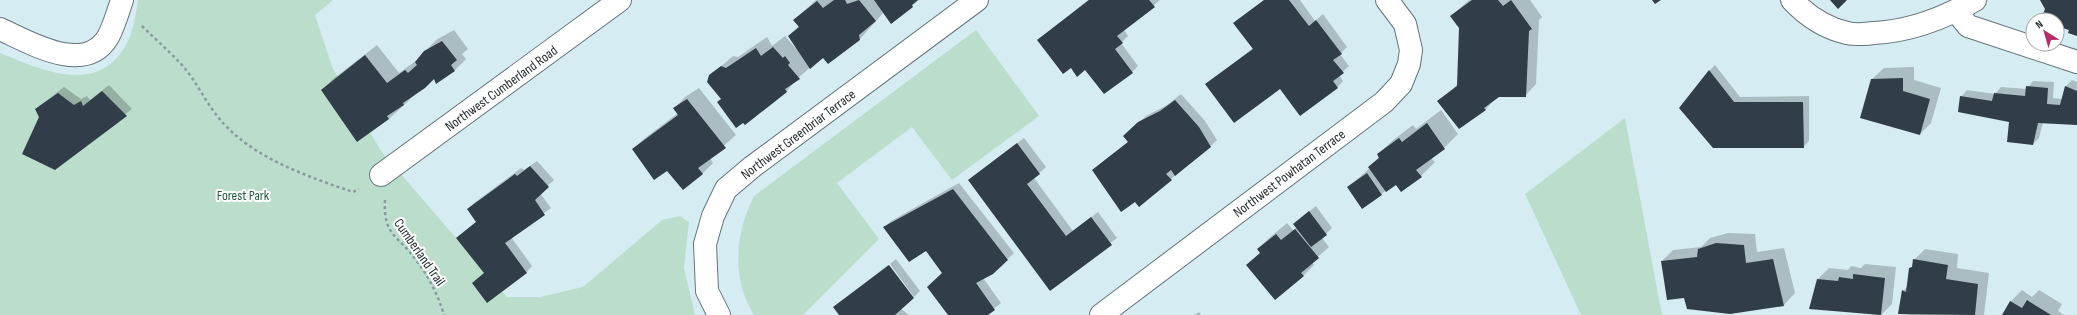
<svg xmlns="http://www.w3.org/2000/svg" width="2077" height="315" font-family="'Sofia Sans Condensed',sans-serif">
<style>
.green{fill:#bbddcb}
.shadow{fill:#0003}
.building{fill:#313d48}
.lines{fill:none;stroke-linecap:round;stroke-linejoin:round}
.street-casing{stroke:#62757b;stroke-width:24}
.path{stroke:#8a9a9f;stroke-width:2.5;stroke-dasharray:3 3;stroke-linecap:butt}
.street{stroke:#fff;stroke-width:22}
.labels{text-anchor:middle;stroke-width:4;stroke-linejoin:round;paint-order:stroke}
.street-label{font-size:14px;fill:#242d2f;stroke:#fff}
.park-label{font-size:14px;fill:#1b5d41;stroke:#fff}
</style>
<rect width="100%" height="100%" fill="#d6ecf3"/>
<path class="green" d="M138,0H333L315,15L333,69L381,151L507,297H540L583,287L662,220L680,216L689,222L684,268L695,315H0V53C46,72 102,97 129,39C134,27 136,12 138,0Z
M976,30L1039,116L952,180L912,127L837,183L879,239L803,315H754C731,278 735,234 754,196Z
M1625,118L1662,315H1581L1525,194Z"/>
<path class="shadow" d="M816,0H919L891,22L884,12L860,39L823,56L797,79L787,91L745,124L722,98L710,76L733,56L738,57L767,37L772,46L785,36L797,50L789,36L799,26L794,20Z
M1088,0H1160L1124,30L1128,36L1121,43L1138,66L1132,72L1071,66L1038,40Z
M1264,0H1300L1315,21L1323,14L1347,47L1340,54L1349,66L1339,75L1343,81L1337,88L1207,84L1253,48L1235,23Z
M1469,0H1530L1542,17L1539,20L1536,84L1525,96H1498L1485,110L1439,101L1458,84L1460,28L1451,16Z
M454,30L468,49L462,54L466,59L455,70L437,82L434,77L389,119L357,141L322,90L333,79L377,45L399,73L417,60L436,40Z
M1715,65L1740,97L1809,96V141L1803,147H1713L1709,71Z
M1914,67V80L1941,88L1931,123L1920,134L1872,79L1884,68Z
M2072,80L2077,82V124L2043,122L2039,138L2033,144L2011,121L1961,97L1967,90L1995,94L2001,87L2027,89L2033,81L2054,82L2053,98L2062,99L2066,86Z
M109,85L132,109L55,169L36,109L64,87L81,99L87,96L90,100Z
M699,88L736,135L710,158L713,163L702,174L667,169L633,149L645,138L678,113L674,109L685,97Z
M1181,94L1205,121L1217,140L1211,146L1171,179L1100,164L1129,141L1131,130L1146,116L1167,105Z
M1441,110L1458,134L1444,148L1431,158L1435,162L1421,176L1396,184L1381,194L1348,187L1370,168L1369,167L1380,156L1378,154L1392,141L1413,125L1416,129Z
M1024,138L1046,167L1034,178L1073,231L1098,212L1117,238L1050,289L969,180Z
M537,161L554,180L540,193L551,208L511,237L532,266L526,273L457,238L477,221L468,209L474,203L521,168L524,170Z
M959,183L1014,253L993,273L983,278L1001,303L986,315H950L943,273L926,249L885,227L891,221Z
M1316,206L1332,228L1322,238L1329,247L1312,262L1314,265L1303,276L1248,265L1261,252L1258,249L1269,238L1287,223L1293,230L1297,227L1301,218Z
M1728,233L1755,234L1757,252L1784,248L1795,293L1784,305L1730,313L1685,297L1662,261L1673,250L1701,247L1710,238Z
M1925,249L1958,254L1957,268L1989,273L1984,315H1911L1899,313L1903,291L1908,286L1910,269L1913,266L1914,260Z
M896,259L920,291L914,297L890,264Z
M1865,264L1896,267L1892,304L1881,315L1810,308L1818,279L1829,268L1848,270L1851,266L1861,268Z
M888,265L913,298L900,308L909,315H840L834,307Z
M2022,290L2032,297L2039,290L2062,304L2058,311L2064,315H2003L2011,301Z
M1199,312L1201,315H1194Z"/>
<path class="building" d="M834,0H845L847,4L859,0L876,21L859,35L860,40L828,64L823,58L810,69L788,36L799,27L793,20L817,1L823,8Z
M874,0H918L912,5L913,7L891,24Z
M1089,0H1149L1155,7L1117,36L1123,43L1115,49L1133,73L1104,94L1085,70L1077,77L1071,68L1063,74L1037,40Z
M1264,0H1289L1309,26L1316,20L1342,54L1333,60L1344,73L1333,81L1338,88L1300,116L1280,89L1234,123L1205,84L1253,49L1233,23Z
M1472,0H1498L1503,6L1511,0L1532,29L1529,31L1526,97H1499L1484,108L1486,110L1459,129L1437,101L1457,86L1459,28L1450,16Z
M1652,0H1661L1655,4Z
M1830,0H1847L1838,9Z
M2040,0H2077V36L2068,33L2069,30L2059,27L2061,23L2057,22V20L2042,17L2045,9Z
M442,41L457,60L451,65L455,71L436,84L434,79L425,88L403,103L404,105L387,116L389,119L357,142L321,90L365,55L387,83L405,70L408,73L417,65L415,62L424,51Z
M773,47L783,58L785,56L790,63L788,65L800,79L785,89L787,92L745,125L743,123L736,128L717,102L721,99L707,82L709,75L721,66L726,68L756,48L761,56Z
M1709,70L1734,102H1803L1804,148H1713L1679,108Z
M1903,78V91L1930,99L1920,135L1860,118L1871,79Z
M2026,86L2048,88L2047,104L2060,105L2065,86L2077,91V125L2038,123L2033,145L2007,142L2009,122L1958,112L1960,96L1992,101L1994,93L2025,96Z
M102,91L127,116L55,170L22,154L39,117L35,109L58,93L74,105L81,101L83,106Z
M687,99L726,148L698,168L703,174L683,190L667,171L654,180L632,149L678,115L673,108Z
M1175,100L1199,127L1211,147L1175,176L1171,170L1166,174L1172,180L1139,207L1135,202L1121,212L1092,170L1128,142L1123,136L1138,122L1160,111Z
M1427,123L1445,149L1416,170L1422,177L1401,192L1396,185L1386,192L1368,167L1379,158L1377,154L1399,138L1402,142Z
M1017,143L1040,174L1027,184L1066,236L1091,217L1112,245L1050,291L968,180Z
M530,166L549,187L535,200L545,215L505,243L527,273L487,303L472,283L484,273L456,238L476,222L467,209L515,174L517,176Z
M1367,173L1382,195L1362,209L1347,187Z
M953,189L1008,260L993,274L976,283L995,310L988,315H948L927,287L942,273L926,251L909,262L883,227Z
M1309,211L1327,235L1311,247L1293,224Z
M1295,229L1319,258L1301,273L1304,276L1275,300L1246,265L1260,253L1257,249L1276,234L1281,240Z
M1716,243L1744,245L1746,263L1773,259L1784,306L1730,314L1687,309L1684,298L1667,300L1661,261L1697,257L1698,249Z
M1913,259L1948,265L1946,279L1978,284L1975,315L1898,314L1902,290L1906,292L1909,268L1912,267Z
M889,265L914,298L895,315H839L833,307Z
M1853,274L1885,278L1881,315L1809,309L1817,279L1838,281L1839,277L1853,279Z
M2027,300L2051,315H2002L2010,301L2022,308Z"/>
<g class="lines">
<g class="street-casing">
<path id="street" d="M1792,0C1807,16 1825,28 1847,33C1855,35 1866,34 1874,33C1911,31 1943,19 1975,0
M1956,11L1968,26L2077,62
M0,29C29,42 85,76 108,37C114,26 118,12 122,0
M381,175L620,0
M719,315L707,291L705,244L713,216L726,189L752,167L977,0
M1101,315L1384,102L1401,84L1409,64L1411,50L1405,24L1387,0"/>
</g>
<path class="path" d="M142,26C157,41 174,55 187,71C200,88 209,108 224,124C256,159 309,177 353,192L359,189
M385,200C383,236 398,235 416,260C429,277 438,295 444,315"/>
<use href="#street" class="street"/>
</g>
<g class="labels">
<g class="street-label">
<text transform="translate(501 88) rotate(-36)" y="5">Northwest Cumberland Road</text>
<text transform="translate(798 134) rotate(-37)" y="5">Northwest Greenbriar Terrace</text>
<text transform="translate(1289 173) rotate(-37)" y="5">Northwest Powhatan Terrace</text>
<text transform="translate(420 252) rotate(55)" y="5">Cumberland Trail</text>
</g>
<g class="park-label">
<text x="243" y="200">Forest Park</text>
</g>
</g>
<g transform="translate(2045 32) rotate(323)"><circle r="19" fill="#ffffff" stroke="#a7abac"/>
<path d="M0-3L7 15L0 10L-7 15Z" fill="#b72d6a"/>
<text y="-6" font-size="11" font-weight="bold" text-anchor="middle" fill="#242d2f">N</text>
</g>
</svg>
